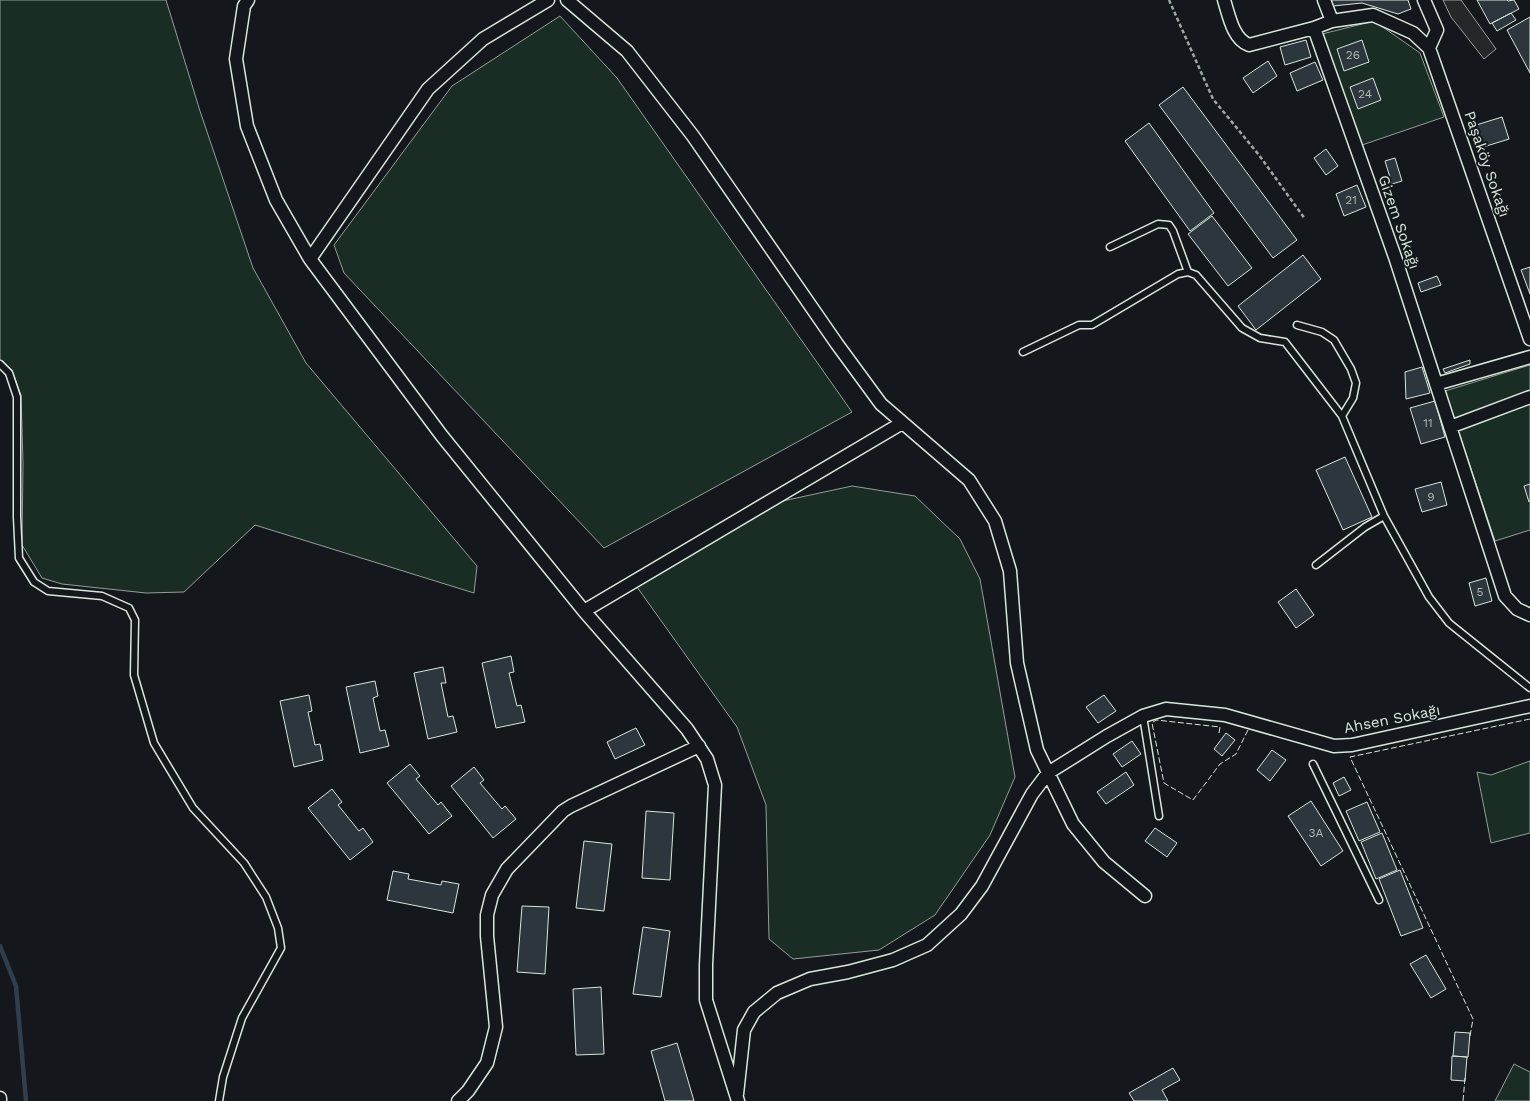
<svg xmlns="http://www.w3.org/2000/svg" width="1530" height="1101" font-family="'Work Sans',sans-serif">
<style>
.green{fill:#1a2d24;stroke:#939e99}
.parking{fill:#24282b;stroke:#939e99}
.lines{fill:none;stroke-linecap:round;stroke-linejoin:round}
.stream{stroke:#2f3f4d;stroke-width:4.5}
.building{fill:#2c363c;stroke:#d8e6dc}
.service-casing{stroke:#d8e6dc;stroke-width:9}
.minor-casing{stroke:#d8e6dc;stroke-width:15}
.path{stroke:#9da8a2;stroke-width:2.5;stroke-dasharray:4 2.5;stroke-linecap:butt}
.service{stroke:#14181c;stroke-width:6}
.minor{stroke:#14181c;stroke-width:12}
.fence{stroke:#d8e6dc;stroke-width:1;stroke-dasharray:6 2.5;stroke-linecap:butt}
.labels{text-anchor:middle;stroke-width:4;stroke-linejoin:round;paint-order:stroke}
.number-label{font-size:12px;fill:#adbab4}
.street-label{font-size:15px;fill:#d8e6dc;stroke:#14181c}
</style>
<rect width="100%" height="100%" fill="#14181c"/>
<path class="green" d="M0,0H166L200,111L253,268L306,363L477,566L474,593L255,525L184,592L146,593L62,584L42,578L22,545L23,463L21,395L12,370L0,361Z
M560,16L617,78L852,412L604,548L344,273L334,245L452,86Z
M1374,21L1420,53L1444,117L1362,145L1322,34Z
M1530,365V530L1495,541L1445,391Z
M852,486L915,496L960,539L980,579L1015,777L990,835L935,915L879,950L793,959L769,939L766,805L737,727L637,587L778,502Z
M1530,761V833L1491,843L1477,772L1491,775Z
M1514,1064L1530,1072V1101H1495Z"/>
<path class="parking" d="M1443,0H1461L1496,49L1484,59L1451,17Z"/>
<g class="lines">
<path class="stream" d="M0,946L16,986L26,1101"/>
</g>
<path class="building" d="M1331,0H1408L1411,9L1398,14L1362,3L1333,6Z
M1477,0H1507L1508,1L1514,0L1519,9L1490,24Z
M1511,13L1516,20L1497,31L1492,23Z
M1530,17V73L1507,30Z
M1306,40L1311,57L1285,65L1280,47Z
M1362,40L1369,62L1344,71L1337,49Z
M1268,61L1277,76L1253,93L1243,78Z
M1315,62L1323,80L1297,91L1290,73Z
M1373,78L1381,100L1358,109L1350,87Z
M1183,87L1297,240L1273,258L1159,105Z
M1502,117L1509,139L1480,148L1473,126Z
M1149,123L1214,213L1190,231L1125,141Z
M1326,149L1338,166L1326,175L1314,158Z
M1395,158L1402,181L1392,184L1385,161Z
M1357,185L1366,207L1344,216L1336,194Z
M1212,216L1252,268L1228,286L1188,234Z
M1303,255L1321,279L1256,330L1238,306Z
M1530,267V294L1521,270Z
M1437,276L1441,285L1421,292L1418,283Z
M1470,360V364L1445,373L1443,369Z
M1422,367L1430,393L1406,399L1405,372Z
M1435,401L1445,437L1421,444L1410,408Z
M1345,457L1372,517L1343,530L1316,470Z
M1441,482L1447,505L1422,512L1415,489Z
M1530,484V501L1529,502L1524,486Z
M1486,578L1492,601L1475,606L1469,583Z
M1296,589L1314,615L1296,628L1278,602Z
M511,656L514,672L509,673L517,706L521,705L525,722L496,728L482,663Z
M443,667L446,683H441L448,717L453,716L457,732L428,739L414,673Z
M375,681L378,696L373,698L380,731L385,730L389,746L360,753L346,687Z
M309,695L312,711L308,712L315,745L320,744L323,760L294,767L280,701Z
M1104,695L1116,711L1098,723L1086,707Z
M636,728L645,745L615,759L607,742Z
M1226,733L1235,740L1222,756L1214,749Z
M1132,741L1141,754L1122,767L1113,754Z
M1272,750L1286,760L1270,781L1257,770Z
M410,764L420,776L416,779L438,805L441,802L452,816L429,834L387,783Z
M474,767L484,780L480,783L502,809L505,806L516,819L493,838L451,786Z
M1126,772L1134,785L1106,804L1097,792Z
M1344,777L1351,790L1339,796L1333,783Z
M332,789L342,802L338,805L359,831L363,828L373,842L350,860L308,808Z
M1311,801L1343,851L1321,866L1288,816Z
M1367,802L1380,832L1359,841L1346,811Z
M646,811L674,813L670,880L642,878Z
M1155,828L1177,843L1167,857L1145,841Z
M1382,833L1397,870L1376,879L1361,842Z
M584,841L612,844L604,911L576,908Z
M1400,870L1423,928L1401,936L1379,879Z
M393,871L409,874L408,879L441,885L442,881L459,884L453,913L387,900Z
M522,906L549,907L545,974L517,972Z
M643,927L670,931L661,997L633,994Z
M1426,955L1446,989L1431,998L1410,964Z
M601,987L604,1054L576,1055L573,989Z
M1455,1032L1470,1033L1468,1057L1453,1056Z
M677,1043L694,1101H665L651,1051Z
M1452,1056L1467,1057L1465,1081L1451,1080Z
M1173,1068L1180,1080L1162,1090L1168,1101H1134L1129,1093Z"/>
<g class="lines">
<g class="service-casing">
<path id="service" d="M1110,247L1158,224L1169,225L1173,231L1188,272
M1297,325L1322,332L1334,340L1351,369L1356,383L1353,398L1342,416
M1023,352L1079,325H1092L1178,274L1188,272L1196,275L1242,328L1260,338L1285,342L1342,416L1384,516L1429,597L1449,623L1530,688
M0,364L9,373L17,397V517L19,558L34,582L48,591L102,596L129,608L135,620L134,675L154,743L193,808L244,863L266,897L278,928L281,948L242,1018L223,1077L219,1101
M1316,565L1365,527L1384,516
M1143,716L1159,816
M1313,764L1379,900"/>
</g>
<g class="minor-casing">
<path id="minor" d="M248,0L244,6L236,59L247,126L276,200L310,259
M548,0L483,39L428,89L310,259L442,436L584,611L687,729L707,759L715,785L706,965V1000L738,1101
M567,0L627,51L693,136L837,344L881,404L969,480L995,521L1010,571L1017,663L1037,750L1073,824L1104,862L1145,896
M1224,0C1229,16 1233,39 1249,45L1314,28L1332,21L1373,15L1413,33L1429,48
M1324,0L1332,21
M1424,0L1437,30L1429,48L1530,339
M1314,28L1395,257L1505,596L1517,609L1530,615
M1436,384L1530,357
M1450,427L1530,397
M584,611L902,423
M737,1094L744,1030L754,1012L777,993L810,979L848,972L893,960L927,945L961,914L982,886L1032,794L1048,773L1107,736L1143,716L1166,709L1225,715L1334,746L1352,745L1530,706
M0,1098V1101
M458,1101L468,1091L487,1063L496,1027L487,936V915L492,895L507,869L563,811L571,806L699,746"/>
</g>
<path class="path" d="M1169,0L1213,99L1259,155L1305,219"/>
<use href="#service" class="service"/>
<use href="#minor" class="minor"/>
<path class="fence" d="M1219,733L1220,727L1156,720L1152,723L1164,783L1193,800L1220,764L1236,754L1249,728
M1470,1036L1473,1019L1350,757L1530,719
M1463,1101L1465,1078"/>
</g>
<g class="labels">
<g class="number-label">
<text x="1353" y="59">26</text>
<text x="1365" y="98">24</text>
<text x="1351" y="204">21</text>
<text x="1428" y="427">11</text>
<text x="1431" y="501">9</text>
<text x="1480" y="596">5</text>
<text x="1316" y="837">3A</text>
</g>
<g class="street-label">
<text transform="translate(1487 164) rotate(71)" y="5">Paşaköy Sokağı</text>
<text transform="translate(1399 222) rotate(71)" y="5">Gizem Sokağı</text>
<text transform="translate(1392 719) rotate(-11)" y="5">Ahsen Sokağı</text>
</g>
</g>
</svg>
